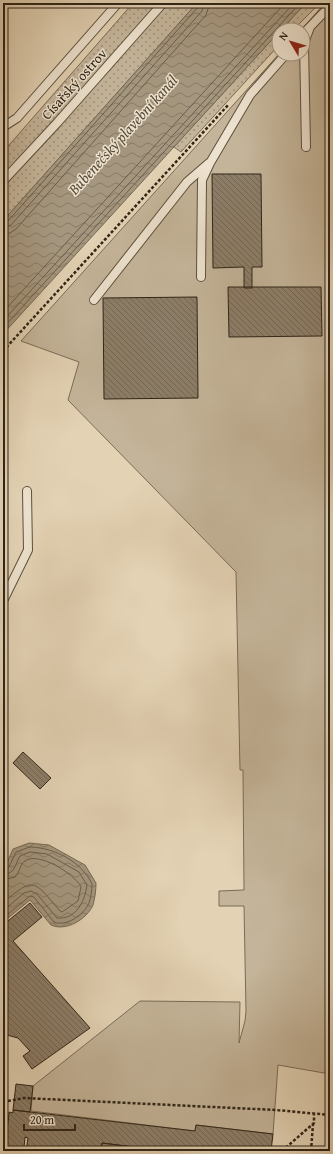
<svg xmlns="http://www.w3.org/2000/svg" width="333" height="1154" font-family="'Gentium Book Plus',serif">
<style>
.grass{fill:url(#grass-dots);stroke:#796c58}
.green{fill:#c4b499;stroke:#796c58}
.water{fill:url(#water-waves);stroke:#756955}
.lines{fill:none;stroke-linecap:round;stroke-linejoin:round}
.shore{stroke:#6a5e4b;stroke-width:1}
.building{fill:url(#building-back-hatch);stroke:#2e2417}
.service-casing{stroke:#5b503e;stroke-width:10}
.path{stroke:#2e2417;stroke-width:2.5;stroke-dasharray:3 2;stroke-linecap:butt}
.service{stroke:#ede2ce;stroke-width:8}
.labels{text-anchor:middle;stroke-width:3;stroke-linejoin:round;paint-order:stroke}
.street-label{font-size:14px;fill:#2e2417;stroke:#ede2ce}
.water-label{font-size:15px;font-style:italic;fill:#584c3b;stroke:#ede2ce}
</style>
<defs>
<pattern id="grass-dots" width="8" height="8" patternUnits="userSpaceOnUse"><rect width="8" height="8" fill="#c4b499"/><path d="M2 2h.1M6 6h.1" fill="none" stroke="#a0927c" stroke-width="1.8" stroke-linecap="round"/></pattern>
<pattern id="water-waves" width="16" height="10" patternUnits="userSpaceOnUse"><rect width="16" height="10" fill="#a5977f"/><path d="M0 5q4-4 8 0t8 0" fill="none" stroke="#877b67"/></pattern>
<pattern id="building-back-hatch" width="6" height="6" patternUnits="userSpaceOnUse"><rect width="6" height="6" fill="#8c7e69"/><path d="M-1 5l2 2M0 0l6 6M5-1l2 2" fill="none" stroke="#736755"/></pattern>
</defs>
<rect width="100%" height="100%" fill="#e3d2b4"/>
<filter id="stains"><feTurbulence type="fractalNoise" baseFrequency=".005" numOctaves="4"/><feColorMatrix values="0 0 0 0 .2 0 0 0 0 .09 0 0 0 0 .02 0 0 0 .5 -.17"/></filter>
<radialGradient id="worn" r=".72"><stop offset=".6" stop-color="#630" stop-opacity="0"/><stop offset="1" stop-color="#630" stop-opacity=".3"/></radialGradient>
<path class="grass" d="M133,3H197L3,221V152Z
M306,3H320L293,30H281Z
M279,32V45L181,152L174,147Z"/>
<path class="green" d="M325,3H330V1074L278,1065L273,1134L196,1125L195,1131L31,1111L33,1086L140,1001L240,1002L239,1043L245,1021L246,1011L244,906H219V891L244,890L243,770H240L236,572L68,400L79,362L21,341L279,54H303V30H301Z"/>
<path class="water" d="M197,3H306L281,30H279V32L3,334V221Z
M29,843L49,845L85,865L96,883C96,890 95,898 93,905C87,919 66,932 51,925L30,900L3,922V864L6,865L13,849Z"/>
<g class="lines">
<path class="shore" d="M3,223L8,221L198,7L199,3
M3,228L11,225L202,11L204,3
M3,234L10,233L16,229L206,15L210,3
M3,312L285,3
M3,321L294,3
M3,328L300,3
M3,868L9,867L16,852C21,851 27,847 31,847C55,848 82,862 92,884C92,890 91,897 89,903C84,915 66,927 54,922L34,897L30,896L3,918
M3,874C15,875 15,864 20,856L30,852L47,854L79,872L87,885C85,901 76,920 57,918L37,894L31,891L24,893L3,911
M3,880L15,877C20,872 20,864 25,861C38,851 75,874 81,887L78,901L62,912L60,911C34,881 35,875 3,903"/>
</g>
<path class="building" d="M212,174H261L262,267H252V288H244V267L213,268Z
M228,287H321L322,336L229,337Z
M197,297L198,398L104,399L103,298Z
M23,752L51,778L40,789L13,763Z
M30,903L42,917L13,941L90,1028L32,1069L23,1056L30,1051L18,1038L3,1034V925Z
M16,1084L33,1086L30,1112L13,1110Z
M13,1110L195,1131L196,1125L273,1134L271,1151H228L203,1148L202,1151H166L102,1143L101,1151H26L28,1138L25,1137L24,1148H20V1151H3V1123L8,1124L9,1112L13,1113Z
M102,1143L166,1151H101Z
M203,1148L228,1151H202Z"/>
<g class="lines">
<g class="service-casing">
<path id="service" d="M307,30L330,6
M3,127L17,118L118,3
M306,147L304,43L310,27
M3,181L57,123L163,3
M201,277L202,180L210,163L250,95L286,54
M94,300L187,182L209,163
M3,601L28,550L27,491"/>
</g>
<path class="path" d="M3,351L229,104
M3,1102L24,1098L276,1110L330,1115
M282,1151L314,1123V1114
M311,1151L313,1124"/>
<use href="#service" class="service"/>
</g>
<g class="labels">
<g class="street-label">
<text transform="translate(74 84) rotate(-48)" y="5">Císařský ostrov</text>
</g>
<g class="water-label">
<text transform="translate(123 135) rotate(-48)" y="5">Bubenečský plavební kanál</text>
</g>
</g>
<rect width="333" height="1154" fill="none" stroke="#e3d2b4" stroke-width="16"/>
<rect x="4" y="4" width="325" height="1146" fill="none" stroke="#2e2417" stroke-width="2"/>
<rect x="8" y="8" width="317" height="1138" fill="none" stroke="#2e2417"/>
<g transform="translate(291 42) rotate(308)"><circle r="19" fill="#ede2ce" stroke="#a19685"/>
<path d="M0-3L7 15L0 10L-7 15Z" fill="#8f2418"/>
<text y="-6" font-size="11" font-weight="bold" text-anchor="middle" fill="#2e2417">N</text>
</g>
<path d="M24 1124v6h51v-6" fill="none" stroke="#2e2417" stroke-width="2"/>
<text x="30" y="1124" font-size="12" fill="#2e2417" stroke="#ede2ce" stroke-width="3" paint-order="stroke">20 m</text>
<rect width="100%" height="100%" filter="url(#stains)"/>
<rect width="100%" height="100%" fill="url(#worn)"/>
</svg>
